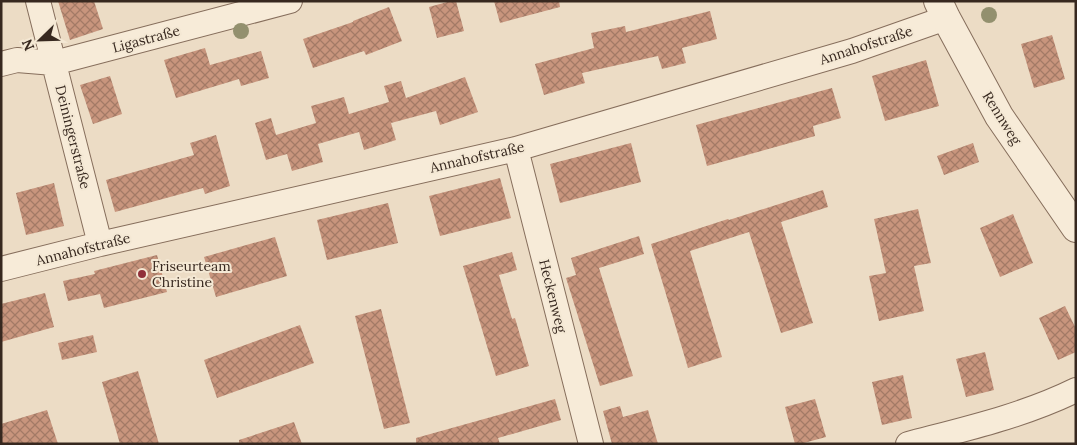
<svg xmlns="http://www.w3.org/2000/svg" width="1077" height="445" font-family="Lora,serif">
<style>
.building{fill:url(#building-cross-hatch)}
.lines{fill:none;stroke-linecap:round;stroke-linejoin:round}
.minor-casing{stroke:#866e5c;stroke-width:26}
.tertiary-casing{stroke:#866e5c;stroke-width:30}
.minor{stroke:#f7ebd8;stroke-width:24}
.tertiary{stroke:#f7ebd8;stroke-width:28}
.tree{fill:#93906e}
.poi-dot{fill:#91303a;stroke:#f4e8d4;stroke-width:2}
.labels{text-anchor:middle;stroke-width:4;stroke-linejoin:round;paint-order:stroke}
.street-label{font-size:14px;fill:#37281f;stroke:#f4e8d4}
.poi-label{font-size:14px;fill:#37281f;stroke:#f4e8d4;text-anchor:start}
</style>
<defs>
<pattern id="building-cross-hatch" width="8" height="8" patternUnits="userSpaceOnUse" patternTransform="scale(1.25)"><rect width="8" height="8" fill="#c8957d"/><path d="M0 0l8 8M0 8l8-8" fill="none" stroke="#a37a66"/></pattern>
</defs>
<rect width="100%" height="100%" fill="#ecdcc5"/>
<path class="building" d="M58,1H94L103,29L70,40Z
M451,1H456L464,31L437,38L429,7Z
M494,1H559L560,7L500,23Z
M389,7L402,41L366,55L364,51L313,68L303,39L353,22V21Z
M710,11L717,39L682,48L686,63L662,69L658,56L582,73L585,83L544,95L535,64L594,48L591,33L625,26L626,32Z
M1052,35L1065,79L1034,88L1021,44Z
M205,48L210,65L261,51L269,78L241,86L239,79L176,98L164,60Z
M926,60L939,106L885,121L872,76Z
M110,76L122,114L93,124L80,85Z
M465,77L478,112L440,125L436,111L391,123L396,140L364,150L359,132L318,144L323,162L292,171L287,154L266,160L255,123L271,118L276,135L316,123L311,106L344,97L349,114L389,102L384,86L401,81L406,98Z
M832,88L841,118L813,126L815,136L707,166L696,125Z
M216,135L230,186L205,194L203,188L115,212L106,180L194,155L190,143Z
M631,143L641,182L560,203L550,164Z
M973,143L979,162L944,175L937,156Z
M500,178L511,218L440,236L429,196Z
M54,183L64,226L26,235L16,193Z
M823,190L828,207L781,222L813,323L781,333L749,232L690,251L722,357L688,368L651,244L728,219L729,220Z
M388,203L398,243L327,260L317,220Z
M918,209L931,263L914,266L924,311L879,321L869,276L886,273L874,219Z
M1013,214L1033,263L1000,277L980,228Z
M639,236L644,254L599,268L633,376L600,386L566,278L576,275L571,258Z
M275,237L287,276L216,297L204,257Z
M512,252L517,270L499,275L512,319L515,318L529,366L496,376L463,266Z
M157,255L167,292L104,308L100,294L68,301L63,281L95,274L94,271Z
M45,293L54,327L1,342V304Z
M1065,306L1076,329V352L1058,360L1039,318Z
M381,309L410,423L384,429L355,316Z
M300,325L314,363L217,398L204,360Z
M93,335L97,352L62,360L58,343Z
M985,352L994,390L966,397L956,359Z
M138,371L145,395L159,444H120L102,382Z
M903,375L912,418L882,425L872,382Z
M555,399L561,420L498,438L500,444H416V438Z
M815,399L826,437L800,444H795L785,407Z
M620,406L623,417L648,410L658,444H612L603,411Z
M47,410L58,444H1V424Z
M294,422L302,444H239V440Z"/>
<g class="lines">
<g class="minor-casing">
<path id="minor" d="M38,1L100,244
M1,64L17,60L54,63L290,1
M516,149L591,444
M1,269L100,244L516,149L852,51L946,18
M908,444C965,429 1023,416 1076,390"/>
</g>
<g class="tertiary-casing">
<path id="tertiary" d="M938,1L946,18L999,116L1076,228"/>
</g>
<use href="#minor" class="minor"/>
<use href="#tertiary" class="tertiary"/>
</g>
<g class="tree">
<circle cx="989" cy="15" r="8"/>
<circle cx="241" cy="31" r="8"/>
</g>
<circle class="poi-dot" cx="142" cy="274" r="5"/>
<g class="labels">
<g class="street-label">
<text transform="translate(146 39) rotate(-15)" y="5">Ligastraße</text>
<text transform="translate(866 45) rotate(-18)" y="5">Annahofstraße</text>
<text transform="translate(1002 118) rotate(58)" y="5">Rennweg</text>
<text transform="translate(73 137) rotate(76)" y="5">Deiningerstraße</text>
<text transform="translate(477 157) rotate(-13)" y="5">Annahofstraße</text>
<text transform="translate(83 249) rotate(-14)" y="5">Annahofstraße</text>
<text transform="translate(553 296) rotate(76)" y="5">Heckenweg</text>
</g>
<g class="poi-label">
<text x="152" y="271">Friseurteam<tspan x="152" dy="16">Christine</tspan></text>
</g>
</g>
<rect width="1077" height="445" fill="none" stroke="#37281f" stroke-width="5"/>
<g transform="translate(40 40) rotate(247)" stroke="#f4e8d4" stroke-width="4" paint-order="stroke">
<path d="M0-4L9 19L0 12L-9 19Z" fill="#37281f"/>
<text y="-8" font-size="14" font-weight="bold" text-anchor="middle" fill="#37281f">N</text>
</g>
</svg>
